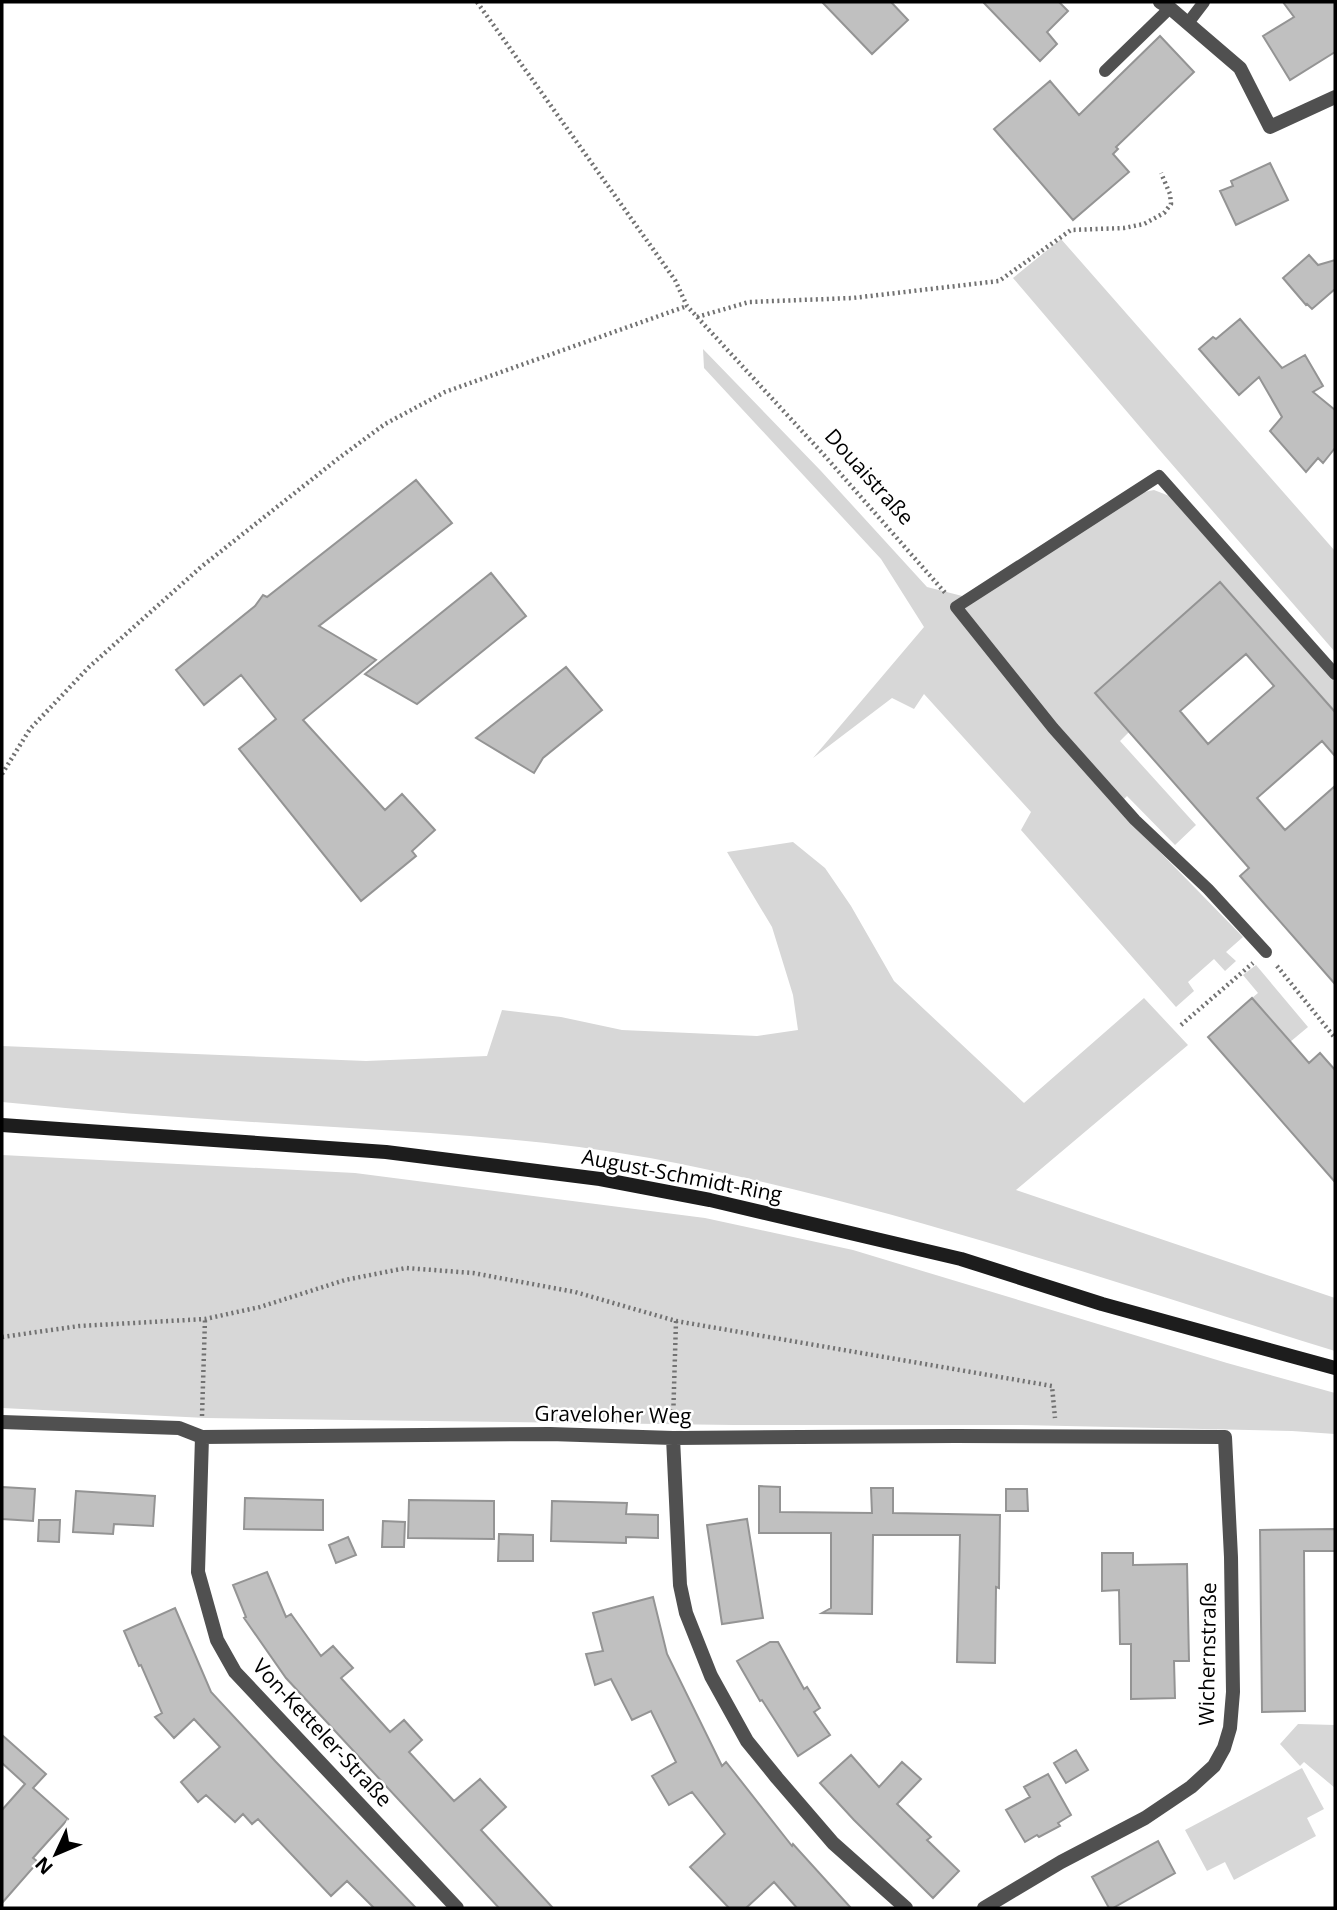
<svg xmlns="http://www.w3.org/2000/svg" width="1337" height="1910" font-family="'Open Sans',sans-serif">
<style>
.green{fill:#d7d7d7}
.building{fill:#c0c0c0;stroke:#949494;stroke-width:2;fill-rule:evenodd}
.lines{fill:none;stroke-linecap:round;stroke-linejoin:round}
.path{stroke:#727272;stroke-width:4.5;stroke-dasharray:2 3.5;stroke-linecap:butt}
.service{stroke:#505050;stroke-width:12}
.minor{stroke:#505050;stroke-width:14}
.secondary{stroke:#1d1d1d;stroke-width:14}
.labels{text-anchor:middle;stroke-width:5;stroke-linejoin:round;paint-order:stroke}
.street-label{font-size:21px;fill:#000;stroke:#fff}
</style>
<rect width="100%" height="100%" fill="#fff"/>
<path class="green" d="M1061,239L1335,551V652L1157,447L1013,278Z
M703,349L821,471L927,587L974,599L1144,492L1154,490L1172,497L1335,682V712L1220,582L1095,693L1129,732L1120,741L1196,825L1175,845L1127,796L1116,807L1243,937L1226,952L1236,961L1225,971L1214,959L1188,982L1194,991L1176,1007L1021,830L1031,812L924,694L914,709L892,698L813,758L924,627L881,559L704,368Z
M793,842L825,868L851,906L894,981L1024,1103L1144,998L1188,1045L1016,1190L1335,1298V1351C1109,1281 884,1202 650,1158C551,1140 450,1134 350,1128C234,1121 118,1114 2,1102V1046L366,1061L487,1056L502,1010L561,1017L622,1030L757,1036L798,1030L793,995L772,927L727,852Z
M1256,965L1308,1027L1290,1042L1252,998L1258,993L1243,975Z
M2,1155L355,1173L705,1218L853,1250L1227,1363L1335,1393V1434L1292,1431L1021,1425H734L206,1418L2,1408Z
M1298,1724L1335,1725V1788L1304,1762L1300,1766L1280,1744Z
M1302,1768L1324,1809L1307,1818L1316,1836L1234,1880L1225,1862L1207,1871L1185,1830Z"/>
<path class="building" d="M822,2H891L908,20L872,54Z
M983,2H1059L1068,11L1047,32L1057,44L1040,61Z
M1283,2H1335V52L1290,80L1263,36L1294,17Z
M1160,36L1194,72L1116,147L1118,149L1113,154L1129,172L1073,220L994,129L1050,81L1079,115Z
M1270,163L1288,200L1236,225L1220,191L1233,186L1231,181Z
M1309,255L1318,265L1335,260V289L1312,309L1307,304L1306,305L1283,278Z
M1240,319L1282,368L1305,355L1323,386L1313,392L1335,410V448L1323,463L1318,458L1306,472L1270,431L1282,417L1259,377L1239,395L1199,349L1213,337L1216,339Z
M416,480L452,523L319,626L376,660L303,720L385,810L402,794L435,830L412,851L416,856L361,901L239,749L276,719L241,675L204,705L176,670L255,606L263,595L267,597Z
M491,573L526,616L417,704L365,674Z
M1220,582L1335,712V756L1322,741L1257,798L1285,830L1335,786V984L1240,876L1249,868L1095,693ZM1246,654L1274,686L1208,744L1180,711Z
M566,667L602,710L543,758L534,773L476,738Z
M1252,998L1309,1063L1320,1053L1335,1070V1182L1208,1037Z
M759,1486L780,1487V1512L872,1513L871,1488H893V1513L1000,1515L999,1588L996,1587L995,1663L957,1662L960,1535H873L872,1614L822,1613L831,1608V1533H759Z
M2,1487L35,1489L33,1521L2,1519Z
M1006,1489H1027L1028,1511H1006Z
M76,1491L155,1496L153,1526L114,1524L113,1534L73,1532Z
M245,1498L323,1500V1530L244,1529Z
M409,1500L494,1501V1539L408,1538Z
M552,1501L627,1503L626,1514L658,1515V1538L626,1537V1543L551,1541Z
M747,1519L763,1618L722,1624L707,1525Z
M39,1520H60L59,1542L38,1541Z
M383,1521L405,1522L404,1547H382Z
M1335,1529V1551H1304L1305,1711L1262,1712L1260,1530Z
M499,1534L533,1535V1561H498Z
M348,1537L356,1555L336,1563L329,1545Z
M1102,1553H1133V1565L1187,1564L1189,1661H1174L1175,1698L1131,1699V1644H1120L1119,1590L1102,1591Z
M267,1572L286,1617L291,1614L321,1656L333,1646L342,1656L353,1668L341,1678L390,1732L404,1720L422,1740L409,1752L454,1801L480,1779L506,1807L481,1830L553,1908H499L286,1678L244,1618L246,1617L233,1585Z
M653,1597L667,1654L722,1766L726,1762L792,1846L793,1844L851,1908H797L774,1882L746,1908H729L690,1867L725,1834L692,1792L669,1805L652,1776L676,1762L651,1711L632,1720L611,1679L595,1685L586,1654L603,1651L593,1613Z
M175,1608L211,1692L276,1762L416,1908H374L347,1881L331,1896L258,1819L252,1824L243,1814L235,1822L206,1795L198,1802L181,1782L220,1747L194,1719L174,1738L155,1717L162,1713L141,1665L139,1666L124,1631Z
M770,1642H778L804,1689L807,1687L814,1698L820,1708L814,1712L830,1735L798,1756L762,1700L760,1701L737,1661Z
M2,1735L46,1774L33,1788L68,1819L33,1858L38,1862L2,1903V1810L25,1784L2,1763Z
M1076,1750L1088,1770L1066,1783L1054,1763Z
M851,1755L879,1787L902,1762L921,1779L897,1804L931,1837L927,1840L959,1871L933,1898L854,1820L820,1783Z
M1048,1774L1071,1815L1058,1823L1060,1826L1039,1837L1037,1835L1025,1842L1006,1810L1030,1797L1024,1787Z
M1158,1841L1175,1873L1113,1908H1109L1092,1877Z"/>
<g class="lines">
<path class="path" d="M477,2L675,280L687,306L824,455L947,595
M697,317L749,302L853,298L999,281L1071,230L1124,228L1144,224L1164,213L1171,204L1170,194L1161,173
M2,774L30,729L89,667L201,567L339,458L385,424L445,392L687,306
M1277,966L1335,1038
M1181,1025L1253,963
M2,1337L79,1326L205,1319L260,1307L345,1280L406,1268L473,1273L575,1292L676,1321L1052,1386L1055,1418
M202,1416L205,1319
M673,1422L676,1321"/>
<path class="service" d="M1188,23L1204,2
M1105,71L1170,8
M1266,952L1208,889L1135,820L1053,728L956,607L1159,476L1335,674"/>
<path class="minor" d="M1160,2L1170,8L1240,68L1270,127L1335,97
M2,1422L179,1428L202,1437L550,1434L673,1438L955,1436L1225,1437L1231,1557L1233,1692L1230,1728L1224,1748L1214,1766L1191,1787L1145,1818L1061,1862L984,1908
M202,1437L198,1572L217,1640L235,1672L457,1908
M673,1438L680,1585L686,1613L711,1676L747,1741L777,1778L833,1843L906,1908"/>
<path class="secondary" d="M2,1125L386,1152L600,1179L710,1200L961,1259L1102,1304L1335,1368"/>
</g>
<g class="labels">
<g class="street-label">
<text transform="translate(869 477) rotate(48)" y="7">Douaistraße</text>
<text transform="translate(682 1176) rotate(11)" y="7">August-Schmidt-Ring</text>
<text transform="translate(613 1415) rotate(1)" y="7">Graveloher Weg</text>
<text transform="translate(1208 1654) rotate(-89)" y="7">Wichernstraße</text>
<text transform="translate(322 1733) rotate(47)" y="7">Von-Ketteler-Straße</text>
</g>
</g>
<rect width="1337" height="1910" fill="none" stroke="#000000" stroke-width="7"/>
<g transform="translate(56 1854) rotate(226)" stroke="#ffffff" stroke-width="5" paint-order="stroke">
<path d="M0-5L12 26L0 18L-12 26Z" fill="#000000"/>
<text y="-10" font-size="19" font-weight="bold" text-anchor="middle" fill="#000000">N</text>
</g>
</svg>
